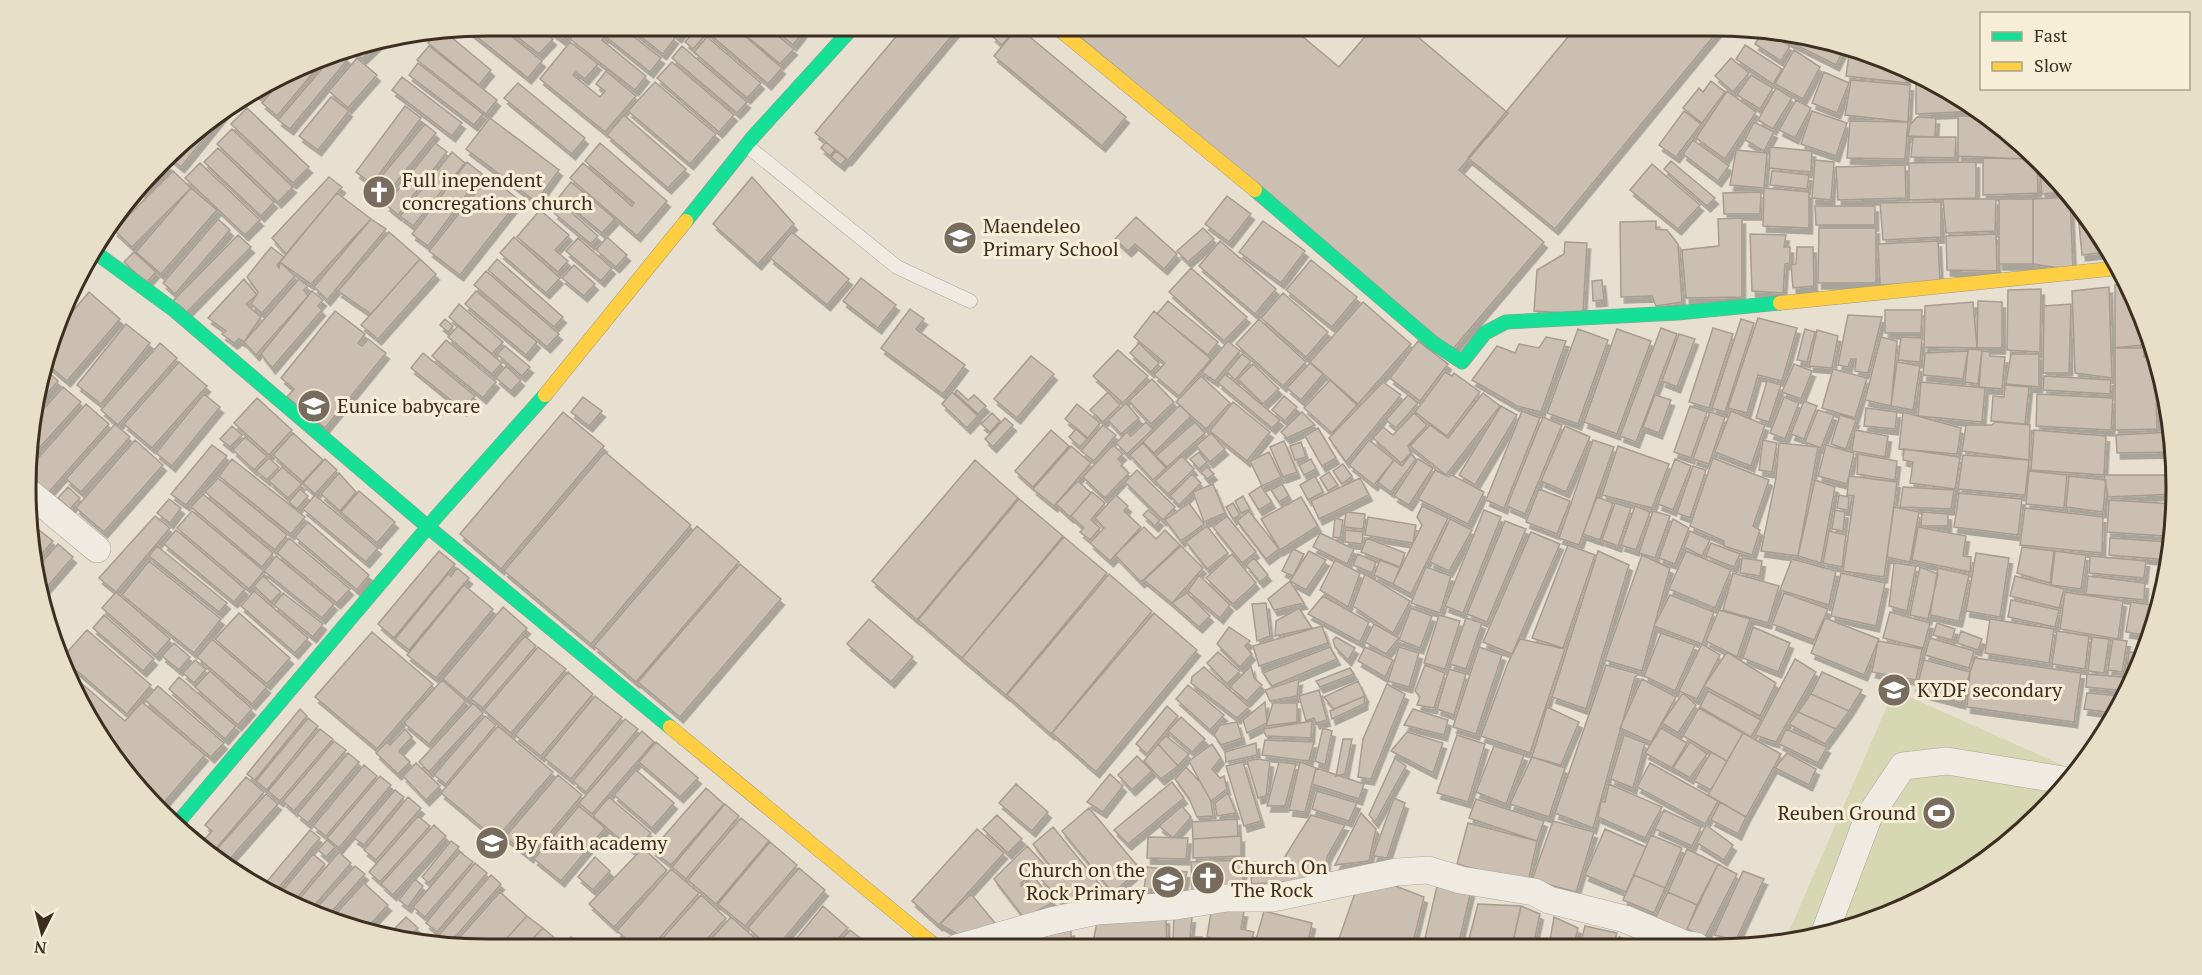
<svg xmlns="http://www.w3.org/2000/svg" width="2202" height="975" font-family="'PT Serif',serif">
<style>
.green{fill:#d6d7b3}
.building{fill:#cbbfb2;stroke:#a89c90;stroke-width:1.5;filter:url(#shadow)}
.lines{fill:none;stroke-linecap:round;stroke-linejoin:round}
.lane-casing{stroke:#ada599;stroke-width:15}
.street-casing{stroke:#ada599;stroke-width:28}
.fast-casing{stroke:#9c958a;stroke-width:15}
.slow-casing{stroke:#9c958a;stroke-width:15}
.lane{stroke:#efebe3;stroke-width:14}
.street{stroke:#efebe3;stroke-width:27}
.fast{stroke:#16e098;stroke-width:14}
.slow{stroke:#ffcf43;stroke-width:14}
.labels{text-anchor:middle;stroke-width:6;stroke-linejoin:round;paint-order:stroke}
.poi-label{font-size:20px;fill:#3d2e20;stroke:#f7eed8;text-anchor:start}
.rim{fill:none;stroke:#3d2e20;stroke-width:3}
</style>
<defs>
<filter id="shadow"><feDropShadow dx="3.5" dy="6" stdDeviation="0" flood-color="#0004"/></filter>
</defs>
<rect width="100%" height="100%" fill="#e7e0d1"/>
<path class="green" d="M1894,690L2078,772L1996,854L1892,914L1784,943Z"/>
<path class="building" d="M488,26H499L542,61L528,78L467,29Z
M504,26H537L553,39L539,54Z
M544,26H574L563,40Z
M581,26H620L661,58L650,72L605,36L602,40L646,76L635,90L570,39Z
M627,26H659L675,38L663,54Z
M664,26H687L678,37Z
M700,26H733L782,68L768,84Z
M735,26H766L794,49L780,64Z
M770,26H796L803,32L793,45Z
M905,26H960L848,160L815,133Z
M1002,26H1007L1014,31L1002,45L992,36Z
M1067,26H1290L1339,67L1374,26H1405L1508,113L1459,170L1544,242L1452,350Z
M1577,26H1722L1555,229L1468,158Z
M1018,27L1126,117L1102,146L994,56Z
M697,28L705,35L693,49L685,42Z
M1764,30L1790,46L1781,61L1755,44Z
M445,32L491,70L479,85L428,43L435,34Z
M1780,32L1804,34L1845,47L1836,65L1778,36Z
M707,37L761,83L747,98L694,52Z
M570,42L598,64L585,79L576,72L573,75L600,97L605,91L596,84L606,71L636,96L605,132L540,79Z
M378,44L362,59L351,48Z
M1745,45L1782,69L1773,84L1736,59Z
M429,46L497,100L486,114L417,60Z
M682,46L747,102L737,113L672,58Z
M1850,48L1891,61L1908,70L1906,83L1846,76Z
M338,50L348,59L290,129L278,120Z
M1794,50L1820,67L1803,99L1775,84Z
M328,55L277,116L262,103L287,74Z
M357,58L377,75L348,108L329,91Z
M1731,58L1749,73L1733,92L1715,76Z
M672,62L734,115L719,132L657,78Z
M418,63L483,114L474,125L409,75Z
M1824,72L1849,83L1837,113L1812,103Z
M1751,75L1773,88L1760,109L1737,95Z
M280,77L262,98L252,90L257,87Z
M402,77L462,123L452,136L392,90Z
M1851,80L1910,85L1908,122L1845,115Z
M1916,80H1928L1980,111L1916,114Z
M1711,81L1725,92L1702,123L1683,108L1699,88L1703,92Z
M655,82L716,134L690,164L628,111Z
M518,83L585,138L572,154L504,98Z
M1776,88L1792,98L1773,129L1758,120Z
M1727,91L1756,112L1725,159L1696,138Z
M331,97L349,111L318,150L299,136Z
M1796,100L1811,108L1795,138L1779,130Z
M231,105L181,167L169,157L183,140Z
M405,106L421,118L372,184L356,172Z
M247,108L309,167L293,183L231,124Z
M1684,111L1701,124L1676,157L1659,145Z
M1812,111L1847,123L1836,156L1801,144Z
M624,115L686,169L668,188L607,135Z
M1958,116H1986L2025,147V159L1958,156Z
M1917,117L1936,118L1935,137L1908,136L1910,125Z
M490,118L559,170L536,202L466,149Z
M1850,121L1908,122L1905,159L1847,158Z
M1754,122L1774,132L1764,151L1745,140Z
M425,124L436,133L383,199L371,189Z
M232,129L293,187L278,202L217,144Z
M1913,137H1956L1955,158L1911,157Z
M1693,140L1729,166L1718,181L1683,154Z
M826,142L835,150L830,156L821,148Z
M435,143L447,152L398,215L386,205Z
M600,143L667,201L637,236L570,178L583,163L632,206L634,203L585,161Z
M1770,147L1812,151L1811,172L1769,168Z
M218,148L274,202L261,216L204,162Z
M1736,150L1767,153L1764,188L1730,185Z
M836,151L846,159L841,165L831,157Z
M452,152L465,163L413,226L400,216Z
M1983,158L2037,159L2038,193L1983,195Z
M1815,160L1834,162L1831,200L1812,198Z
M1671,161L1715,198L1707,206L1664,169Z
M2041,161L2051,173L2041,174Z
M165,162L170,166L144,193L141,191Z
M467,162L482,174L428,246L412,234Z
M1976,162V198L1909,200V163Z
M200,163L260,220L245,235L185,178Z
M1652,164L1700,205L1678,229L1630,190Z
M1905,165L1906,198L1838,200L1836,167Z
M173,171L191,188L132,247L114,230Z
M1772,171L1809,175L1807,189L1770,185Z
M2052,174L2067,192L2042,194L2040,175Z
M489,176L519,200L460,275L429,251Z
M329,177L342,187L286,254L272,238Z
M752,177L794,224L758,264L713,224Z
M571,182L615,219L602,233L559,197Z
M191,188L217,210L161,274L136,252Z
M1764,188L1809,192V228L1763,226Z
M1761,192L1760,214H1724L1723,193Z
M337,193L371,219L311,284L280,262Z
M1227,196L1251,214L1229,242L1205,224Z
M2070,197L2073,270L2033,264V199Z
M1943,199H1996L1995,231L1946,233Z
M1999,199H2033V264H1999Z
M1941,202V237L1883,240L1880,203Z
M562,204L598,236L591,244L554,213Z
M2077,204L2098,231L2110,252L2082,255Z
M1815,206H1875V225H1816Z
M540,210L569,235L555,250L568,261L558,272L517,237Z
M1136,217L1177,254L1164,269L1135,244L1128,251L1115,239Z
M1742,218V297L1686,298L1682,250L1719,246L1718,219Z
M218,219L230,230L175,294L163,283Z
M371,219L386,229L327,300L314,287Z
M1263,221L1305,251L1281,283L1239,252Z
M1656,221V229L1667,230L1678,244L1682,302L1656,306L1652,296L1621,297L1620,222Z
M1203,228L1214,239L1188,262L1177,251Z
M1819,228H1876V283H1818Z
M389,232L420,259L371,314L338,291Z
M792,232L849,279L827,305L770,258Z
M1750,234L1786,235L1784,247H1790V263L1785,264L1783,293L1752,291Z
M1996,234L1997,271L1947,270L1946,236Z
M238,235L251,247L186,313L173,301Z
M514,237L560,278L546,293L500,253Z
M607,237L627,255L616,267L596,250Z
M578,238L612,268L601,281L566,251Z
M1220,241L1276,289L1255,314L1199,266Z
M1938,241L1940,282L1880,285L1878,244Z
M1565,242L1587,243L1583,314L1534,311L1537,270L1564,254Z
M271,247L284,257L277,265L279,268L280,262L295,276L262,313L251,304L258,292L247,277Z
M1797,247H1813L1814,286L1793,288L1791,265L1796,264Z
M134,252L156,272L146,283L124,262Z
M420,259L436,274L378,339L361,325Z
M497,259L563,317L554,327L488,270Z
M1311,260L1357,297L1332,327L1286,290Z
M574,265L595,284L584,296L562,278Z
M1191,268L1247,317L1224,341L1169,292Z
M486,271L559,334L547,347L474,285Z
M861,278L896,305L878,328L843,301Z
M244,279L257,295L246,304L261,317L244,342L239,339L234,343L222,334L226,331L208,318Z
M299,279L308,286L304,290L308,296L256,355L244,342Z
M1602,280L1604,300L1593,301L1592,281Z
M2127,283L2141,310L2151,344L2115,348V285Z
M2109,287L2112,378L2075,373L2072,291Z
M2041,289L2040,352L2007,350L2008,290Z
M312,291L323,300L318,306L322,310L272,368L261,354Z
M476,291L537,342L526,355L465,304Z
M89,292L120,319L67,381L47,364L62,324Z
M1283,293L1328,332L1306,357L1261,318Z
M1168,301L1218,342L1208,355L1157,314Z
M1978,301L2002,302V348H1977Z
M1363,302L1411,344L1358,404L1310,362Z
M1973,302L1977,348L1924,347L1925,306Z
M459,304L503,342L492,354L449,317Z
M2071,304L2069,373H2043L2044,306Z
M910,309L924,319L916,329L965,365L943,394L881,348Z
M1885,310H1922L1921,333H1885Z
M335,311L365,334L358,343L362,346L368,339L386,353L325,428L287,397L294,389L281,378Z
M1154,311L1211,359L1179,396L1154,375L1165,363L1134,337Z
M1848,315L1882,317L1868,373L1855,371L1856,359H1851L1848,367L1838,365Z
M1758,318L1797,328L1782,381L1758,375L1747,413L1728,408Z
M445,319L453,326L448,332L440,325Z
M1259,319L1306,362L1283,386L1236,344Z
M1741,319L1754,323L1725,412L1712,408Z
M126,324L150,343L101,404L77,385Z
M458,326L502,363L492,374L448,337Z
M1661,328L1677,334L1636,442L1620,436Z
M1713,328L1733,334L1709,408L1689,402Z
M1578,329L1608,340L1578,424L1547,413Z
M1617,329L1651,341L1617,434L1584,422Z
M1805,329L1815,332L1807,362L1797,360Z
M1817,330L1838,336L1832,368L1809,366Z
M1679,334L1695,339L1677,387L1662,381Z
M1546,337L1566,341L1541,412L1517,406L1472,380L1497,346L1515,353L1519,344L1539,348Z
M1881,337L1897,341L1891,406L1865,400Z
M1901,337L1922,338L1920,362L1898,360Z
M446,340L496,382L483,398L432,356Z
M1228,341L1240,351L1215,381L1202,372Z
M1418,341L1448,364L1420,401L1390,378Z
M160,343L177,358L118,425L101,410Z
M1139,343L1159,363L1151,372L1130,353Z
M505,346L530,367L522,376L497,354Z
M2115,348H2144V357H2155L2157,429L2115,430Z
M1968,349L1982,350L1978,384L1965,382Z
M1118,350L1148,376L1123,403L1093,376Z
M1968,351L1963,379L1923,375L1925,353Z
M1982,351L1990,352V356L2005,357L2002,389L1979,387Z
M423,353L475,396L463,410L411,368Z
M1242,354L1251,361L1235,380L1227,372Z
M2011,354H2039V387L2006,384Z
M1031,356L1054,374L1017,418L994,399Z
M179,362L207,386L152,448L124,424Z
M1897,362L1920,366L1913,410L1891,406Z
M1310,363L1323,374L1301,400L1287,388Z
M1253,364L1279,389L1263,404L1238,379Z
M1794,364L1812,371L1801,399L1782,392Z
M506,366L521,380L511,391L496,378Z
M45,369L58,381L34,409V398Z
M1833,369L1867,378L1855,418L1822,408Z
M1445,372L1452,376L1454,373L1480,392L1447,436L1415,412Z
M1225,374L1280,420L1272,428L1218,383Z
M1201,376L1230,403L1206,429L1176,402Z
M2044,376L2111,380L2110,394L2043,390Z
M1152,379L1174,402L1151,424L1129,401Z
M1330,380L1357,405L1332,433L1304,408Z
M1767,381L1781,385L1769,422L1756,418Z
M1383,382L1401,395L1346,462L1329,438Z
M1921,382L1985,388L1982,422L1918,416Z
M2005,385L2029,387L2025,424L1991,421L1993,396L2004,397Z
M63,387L81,402L32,456L34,420Z
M957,390L968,400L974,395L986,406L978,414L955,393Z
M952,392L978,416L967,428L942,404Z
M1108,392L1120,405L1103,422L1090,410Z
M1483,393L1500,406L1446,475L1410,446L1430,425L1448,438Z
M204,394L220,407L172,466L156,453Z
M2037,394L2113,398L2111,430L2036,426Z
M1408,395L1418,403L1396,428L1386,420Z
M1655,395L1671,400L1659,433L1643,427Z
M1284,396L1297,407L1285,421L1272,410Z
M583,397L602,411L589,426L571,412Z
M1784,397L1799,403L1785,439L1770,433Z
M257,398L292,430L269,455L234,423Z
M1804,401L1817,406L1804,439L1791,434Z
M1233,402L1270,432L1247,461L1210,431Z
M1126,403L1139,418L1121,434L1108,420Z
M86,404L109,424L48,493L32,479V465Z
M1077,404L1100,423L1088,438L1065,419Z
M1180,405L1191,416L1154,453L1143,442Z
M1501,406L1517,415L1475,485L1459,475Z
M1690,406L1707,412L1691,458L1674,452Z
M1866,408L1897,412L1895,429L1864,426Z
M1818,410L1834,415L1821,448L1805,442Z
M1522,411L1540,418L1504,508L1486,500Z
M1731,411L1765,425L1751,466L1715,452Z
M563,412L604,446L501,569L460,534Z
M1302,412L1315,425L1287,438L1281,432Z
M1710,412L1725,417L1709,464L1693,459Z
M1903,412L1961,428L1957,454L1899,449Z
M992,413L1000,421L990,432L981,424Z
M1414,413L1427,425L1408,446L1411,453L1401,463L1373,438L1383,427L1393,435Z
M1840,415L1856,420L1846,449L1831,444Z
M1543,417L1562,425L1525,514L1507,506Z
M1005,418L1013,425L993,447L985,439Z
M1146,422L1153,429L1127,454L1116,443L1127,432L1131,436Z
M1195,422L1205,433L1167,467L1156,456Z
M1995,422L2030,425L2029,460L1962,451L1966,425H1992Z
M115,424L130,437L81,492L66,479Z
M1103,425L1116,435L1094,461L1081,451Z
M232,426L242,435L230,447L220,439Z
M1565,426L1590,437L1566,492L1541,481Z
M1318,428L1336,458L1322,466L1305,436Z
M1076,429L1087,439L1080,447L1069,437Z
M1051,430L1069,446L1033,487L1015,471Z
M1855,430L1888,436L1885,457L1852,451Z
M2034,430L2106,436L2104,475L2031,470Z
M2171,432L2173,452L2117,453L2116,435Z
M293,433L323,460L303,482L273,455Z
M1211,433L1225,449L1210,462L1196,446Z
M245,437L267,456L254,470L233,450Z
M135,440L163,465L104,532L76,508Z
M1369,440L1394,460L1374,485L1349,465Z
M1593,440L1614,447L1579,545L1559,538Z
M1763,440L1777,443L1772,472L1759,470Z
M1284,441L1297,472L1283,477L1270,447Z
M1301,442L1306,457L1295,460L1290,446Z
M1143,443L1166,468L1153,480L1130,455Z
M1779,443L1818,447L1798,556L1761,551L1776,478Z
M212,445L227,456L186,505L171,494Z
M1113,445L1123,454L1118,459L1123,464L1121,466L1129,473L1105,498L1083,477Z
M1826,445L1854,453L1847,484L1818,476Z
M1071,446L1091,463L1054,506L1033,489Z
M1618,446L1669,464L1652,508L1602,495Z
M1904,449L1960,457L1955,489L1910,483L1913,462L1903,460Z
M605,452L691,525L591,644L504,571Z
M1199,452L1207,462L1199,469L1190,459Z
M1269,452L1281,477L1262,486L1250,461Z
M1411,454L1416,459L1391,492L1378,482L1394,460L1402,466Z
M1858,454L1897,461L1895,480L1857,474Z
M1963,455L2029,460L2025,495L1958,489Z
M1182,456L1194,469L1168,494L1155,481Z
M269,458L279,467L267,480L256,471Z
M1713,458L1769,480L1753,526L1760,530L1752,555L1724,546V541L1690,526Z
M232,459L305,517L291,534L219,476Z
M325,459L337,470L315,494L303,483Z
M1311,459L1316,469L1304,475L1299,465Z
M1418,459L1433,468L1409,505L1394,496Z
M1675,459L1691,466L1673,510L1658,504Z
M975,460L1018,498L917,620L872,581Z
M1343,464L1352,476L1342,484L1333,471Z
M1693,466L1706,470L1690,518L1677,513Z
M282,467L302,484L288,498L269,481Z
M1207,467L1214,474L1207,479L1201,472Z
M1137,470L1175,507L1163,520L1125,482Z
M1435,470L1449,477L1452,475L1484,492L1468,524L1418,499Z
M2029,471L2067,475L2064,508L2026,504Z
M1329,472L1338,485L1328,491L1320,478Z
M339,473L356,492L340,511L321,494Z
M1192,474L1201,483L1179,505L1170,496Z
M2104,475H2175L2176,494L2108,497Z
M1315,476L1323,492L1308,500L1300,485Z
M1849,476L1897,482L1884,577L1843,571L1854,496L1847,495Z
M2069,476L2106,480L2103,512L2066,507Z
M218,478L287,535L275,550L205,492Z
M1360,478L1369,495L1319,519L1311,501Z
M1815,480L1835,487L1821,563L1798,556Z
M1078,481L1091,493L1070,517L1056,504Z
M1213,484L1225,513L1204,522L1193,492Z
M1282,484L1289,496L1279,502L1271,490Z
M1261,486L1272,502L1259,510L1249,494Z
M68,487L80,498L70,509L58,498Z
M1903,487L1954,490L1951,509L1900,507Z
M300,489L308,496L297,509L289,502Z
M1539,489L1570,501L1557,534L1526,522Z
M359,491L395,522L377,543L341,512Z
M1092,492L1105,503L1091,520L1100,528L1090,540L1080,532L1084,528L1071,516Z
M1959,493L2022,499L2018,535L1954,527Z
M203,494L273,553L262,567L191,507Z
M315,495L378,548L366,562L303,509Z
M1116,495L1128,506L1124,511L1141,527L1110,561L1090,543L1104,528L1095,518Z
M1839,495L1849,497L1848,510L1837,508Z
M1243,496L1250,509L1241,513L1235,501Z
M1301,497L1318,526L1280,550L1261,519Z
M1597,497L1613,503L1600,540L1583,534Z
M169,499L181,508L170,523L157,513Z
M1019,499L1063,536L962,658L918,620Z
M2109,500L2175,504L2173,522H2165L2164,536L2107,532Z
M1189,503L1204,524L1181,541L1165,520Z
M1233,503L1240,515L1233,519L1226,507Z
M1615,503L1631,508L1618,546L1602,540Z
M1422,506L1448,518L1411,594L1393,584L1422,525L1417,517Z
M1635,506L1650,512L1636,550L1621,545Z
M1894,507L1919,512L1910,562L1887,557Z
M2025,508L2103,517L2102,553L2020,545Z
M1148,510L1160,520L1155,526L1143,515Z
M1484,510L1501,517L1463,613L1445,606Z
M1835,510L1845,512L1843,531L1832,529Z
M192,511L264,571L249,589L177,528Z
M1249,511L1279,549L1266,559L1237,521Z
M1653,511L1670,516L1655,558L1639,553Z
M1346,512L1365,514L1363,529L1344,527Z
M1922,512L1948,514V526H1921Z
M155,516L170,528L116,592L99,578Z
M1227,516L1256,552L1242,563L1213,527Z
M1368,517L1416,525L1413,543L1365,535Z
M1335,518L1343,520L1340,538L1333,537Z
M1450,519L1472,530L1449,571L1430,562Z
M1673,519L1689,528L1675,564L1659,558Z
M1505,521L1526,529L1487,622L1467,614Z
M308,522L369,575L357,590L295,537Z
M697,526L739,562L636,682L594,646Z
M1207,526L1228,553L1207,569L1186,542Z
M1144,527L1156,539L1165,530L1180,545L1141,582L1115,555Z
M1918,527L1966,536L1963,556L1971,557L1970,572L1912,560Z
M39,530L53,541L33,564L30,541Z
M176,530L245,589L234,602L164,544Z
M1345,530L1363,532L1362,544L1345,542Z
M1690,531L1710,540L1702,556L1684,547Z
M1829,531L1846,535L1842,567L1823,563Z
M1531,532L1560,544L1512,654L1483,642Z
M1320,533L1354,549L1347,564L1313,547Z
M1064,537L1107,573L1006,695L962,658Z
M289,538L350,589L337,603L277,553Z
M1367,538L1405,553L1400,567L1361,552Z
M2110,538L2171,542L2169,560L2109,555Z
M1711,543L1740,554L1734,567L1706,556Z
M58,544L73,557L40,595L35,570Z
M1568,545L1595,555L1563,648L1532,638Z
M157,546L227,603L219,612L149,556Z
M1181,546L1203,568L1172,603L1144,580Z
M2022,547L2054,551L2050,583L2017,573Z
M1293,549L1304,554L1293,576L1282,571Z
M439,551L455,564L394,638L378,624Z
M1309,551L1326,560L1306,590L1290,581Z
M1598,551L1629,565L1586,709L1552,697Z
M1686,551L1731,570L1715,608L1669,589Z
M2055,551L2086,555L2081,589L2051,585Z
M1976,553L2009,558L2000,617L1966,611Z
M1232,554L1256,583L1233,604L1206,578Z
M1358,554L1376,562L1372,573L1353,565Z
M1642,555L1670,568L1642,671L1605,660Z
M276,556L334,604L322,618L264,571Z
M2090,556L2146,561L2144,578L2089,573Z
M1254,558L1268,575L1260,582L1246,565Z
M1742,558L1762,561L1760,576L1740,573Z
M1792,559L1836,571L1829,605L1780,590Z
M1335,560L1360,573L1348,607L1320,590Z
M1380,560L1400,568L1393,584L1374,575Z
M149,561L221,619L194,653L122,595Z
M1894,563L1916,566L1907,611L1889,606Z
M740,564L781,599L680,717L638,682Z
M1426,567L1451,576L1440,613L1411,603Z
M1920,567L1938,574L1928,619L1910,615Z
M457,568L469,578L409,650L395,639L448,574L451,576Z
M1938,568L1969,575L1959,621L1930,615Z
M1733,573L1779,586L1768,623L1723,610Z
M1841,573L1885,583L1876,626L1831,616Z
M1109,574L1152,611L1051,734L1007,695Z
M1365,574L1410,601L1393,633L1353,606Z
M1199,575L1230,605L1220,618L1188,591Z
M263,576L281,592L271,602L254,586Z
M2015,576L2064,589L2059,608L2010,596Z
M2088,576L2145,583L2144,600L2086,594Z
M1290,581L1304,603L1274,610L1268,599Z
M464,585L493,609L436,678L407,655Z
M254,591L308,638L295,653L241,606Z
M116,592L170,639L156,655L102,608Z
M2065,592L2123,601L2118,639L2060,629Z
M283,593L323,624L313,637L274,605Z
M1187,593L1210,616L1199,627L1172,603Z
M1784,593L1828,609L1814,640L1772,624Z
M1670,595L1714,612L1702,644L1654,626Z
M1323,596L1369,622L1360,642L1308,614Z
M2011,600L2059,610L2055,627L2008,617Z
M2131,602L2159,606L2150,636L2126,632Z
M1266,603L1270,636L1257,641L1252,604Z
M503,607L527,628L467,699L443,679Z
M1299,608L1312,628L1275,636L1276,621Z
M1411,608L1432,616L1420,648L1399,640Z
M1719,610L1750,619L1737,657L1706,641Z
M1890,612L1930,623L1923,648L1883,638Z
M239,613L290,658L267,684L215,639Z
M1154,613L1197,650L1096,772L1052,733Z
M104,615L154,659L143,671L93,628Z
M1439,615L1460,621L1445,669L1424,663Z
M1466,618L1482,623L1466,669L1450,664Z
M1825,618L1879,639L1864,675L1811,653Z
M869,619L913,657L891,682L847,644Z
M1990,619L2054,629L2049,663L1985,653Z
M1937,623L1955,629L1952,640L1933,635Z
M1374,624L1399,638L1386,654L1365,642Z
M1322,626L1328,643L1259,666L1253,646Z
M1229,627L1250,641L1245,646L1252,654L1240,667L1217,644Z
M1753,627L1790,643L1778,672L1743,658Z
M87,630L151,685L127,714L62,658Z
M1961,631L1982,639L1978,650L1957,643Z
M2057,631L2089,636L2085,669L2052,664Z
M372,632L433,684L377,749L315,697Z
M1661,633L1695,645L1675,691L1644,676Z
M525,636L536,646L483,708L471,699Z
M1336,637L1355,648L1348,660L1335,647L1333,640Z
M2092,637L2109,639L2104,673L2088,671Z
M1930,638L1974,651L1969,668L1925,655Z
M212,639L267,687L252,704L197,657Z
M1520,639L1565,649L1530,753L1481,736L1508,663Z
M2113,639L2127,641L2122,672L2108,670Z
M1878,641L1922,649L1916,680L1872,672Z
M174,643L190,657L179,670L162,656Z
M1702,644L1720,655L1697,699L1679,691Z
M538,647L566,669L511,733L484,710Z
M1330,647L1337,659L1272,686L1263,673Z
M1365,647L1393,660L1385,677L1358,661Z
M1399,647L1419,653L1409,687L1388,681Z
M1479,647L1502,655L1476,734L1453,727Z
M1218,652L1240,671L1227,684L1207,663Z
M1727,652L1776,683L1760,716L1704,686Z
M2129,652L2145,653L2138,671L2127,670Z
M1975,658L2081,673L2074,722L1967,707L1970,672Z
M1795,659L1816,672L1776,742L1755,735Z
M195,660L206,669L194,683L183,673Z
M1924,660L1970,672L1962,703L1916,691Z
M1425,665L1445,673L1434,708L1417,705L1420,697L1415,691Z
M1606,665L1639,674L1635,677L1593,828L1555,813Z
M1251,666L1254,678L1262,685L1247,701L1230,687Z
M1204,667L1249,707L1237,718L1191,683L1192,677Z
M1350,668L1354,674L1320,687L1316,681Z
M65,669L125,721L142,702L205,755L160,807L87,718Z
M1449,669L1466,674L1454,715L1437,709Z
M210,671L252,709L238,725L195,687Z
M568,672L593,694L541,756L515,735Z
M1822,672L1862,690L1849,711L1811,694Z
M2087,674L2133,678L2126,691L2086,687Z
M179,677L236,726L225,739L169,689Z
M1299,679L1297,696L1270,701L1265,690Z
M1642,679L1676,697L1651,742L1620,728Z
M442,680L466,701L429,744L404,723Z
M1358,681L1365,696L1334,709L1324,697Z
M1387,684L1405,694L1371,779L1358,777L1363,739Z
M1188,685L1224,715L1210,730L1176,699Z
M158,686L224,743L211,757L145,700Z
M1319,690L1327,720L1316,723L1314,718L1306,721L1299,696Z
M1708,691L1761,720L1751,737L1700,707Z
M1683,693L1696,705L1678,733L1662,723Z
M2087,693L2123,696L2113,713L2084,709Z
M1811,694L1849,711L1836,729L1798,712Z
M595,696L622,717L571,779L544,758Z
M1365,696L1364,704L1332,719L1330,711Z
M1265,702L1267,723L1247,733L1243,720Z
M473,703L483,713L429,772L419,762Z
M1273,703H1297V722L1266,726Z
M1167,706L1178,716L1147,754L1136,744Z
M1547,707L1579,722L1561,765L1532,757Z
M1699,708L1743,733L1727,761L1683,736Z
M300,709L307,716L255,780L247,774Z
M1413,709L1448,720L1444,735L1404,725Z
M1798,712L1836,729L1825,744L1789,724Z
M485,716L496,725L446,784L434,775Z
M1181,717L1205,739L1192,752L1168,731Z
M308,718L318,726L267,790L256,781Z
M625,719L638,729L586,792L573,781Z
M1312,721L1311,738L1266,736L1263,729Z
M1237,722L1242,738L1221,745L1214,735L1220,725Z
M498,726L553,772L496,839L441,793Z
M1323,728L1332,731L1325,765L1315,761Z
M1661,728L1687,743L1672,768L1645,753Z
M320,729L333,739L280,801L268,791Z
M405,729L412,737L399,751L410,762L398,774L376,753L387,742L390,745Z
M1786,729L1827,747L1818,763L1779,744Z
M642,731L654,742L592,814L579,803Z
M1407,732L1443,743L1433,773L1391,751Z
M1743,733L1781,754L1746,817L1708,795Z
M1457,735L1485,744L1468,802L1437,793Z
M1624,735L1645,743L1633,788L1611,779Z
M1166,736L1189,754L1178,766L1158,744Z
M1343,739H1352L1345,774L1336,776Z
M1265,740L1314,742L1309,761L1262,755Z
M334,741L346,750L294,811L283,801Z
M656,742L698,778L680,797L639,762Z
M1690,742L1707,754L1690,778L1673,768Z
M1256,743L1257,755L1226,762L1225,752Z
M1158,744L1178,766L1161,779L1144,761Z
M1212,744L1221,758L1212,769L1220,778L1224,776L1227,789L1211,801L1189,761Z
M1494,746L1524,755L1506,804L1476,792Z
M1711,752L1727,761L1711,790L1694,781Z
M348,753L359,762L308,823L297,814Z
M1787,753L1816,769L1809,785L1775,768Z
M1137,756L1152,771L1132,790L1118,775Z
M1532,757L1565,768L1549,817L1510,804Z
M1395,758L1406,766L1375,822L1369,815Z
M1258,759L1270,761L1266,796L1258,798L1247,761Z
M1243,762L1261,821L1244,826L1226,766Z
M1279,762L1296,764L1285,806H1267Z
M1300,762L1316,768L1305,812L1289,810Z
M416,763L440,786L426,800L403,776Z
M1650,763L1718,801L1705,824L1637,787Z
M364,765L377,776L326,836L313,826Z
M1186,767L1201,783L1211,801L1213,816L1197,817L1189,798L1175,779Z
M1316,768L1364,784L1359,799L1312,784Z
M636,770L674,803L652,828L614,795Z
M1110,774L1123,786L1103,812L1087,802Z
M558,775L582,795L530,857L505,837Z
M380,776L391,785L339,848L327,838Z
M246,777L264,792L213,852L202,842L212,831L205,825Z
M1172,782L1184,798L1128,844L1114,830Z
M1016,784L1048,812L1032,831L999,803Z
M1609,784L1662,807L1645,838L1598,817L1601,801L1605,802Z
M706,788L724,804L671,865L652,850Z
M395,790L404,797L364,845L354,838Z
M1317,791L1357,803L1349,821L1312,809Z
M1228,793L1236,813L1217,816L1215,803Z
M266,794L278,804L228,861L216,850Z
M408,797L421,808L376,860L364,850Z
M609,797L651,833L635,852L593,816Z
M1394,798L1405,803L1387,858L1373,856Z
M1476,799L1544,821L1537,841L1469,818Z
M1720,802L1746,817L1738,834L1711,820Z
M725,804L739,816L686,879L672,867Z
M579,806L605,828L561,881L534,859Z
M1182,806L1191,817L1173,838L1159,826Z
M1089,808L1140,869L1113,893L1062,831Z
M1664,810L1701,827L1692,846L1655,829Z
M1361,813L1376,829L1369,861L1335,865Z
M997,815L1022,839L1008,853L983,829Z
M1311,815L1345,825L1327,857L1326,879L1252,884L1249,862L1281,863Z
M418,816L430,826L380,882L369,872Z
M741,818L769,841L716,904L688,880Z
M1237,819L1238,836L1193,839L1192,822Z
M1553,821L1594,832L1576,892L1532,880Z
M1468,823L1537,841L1528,883L1457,864Z
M434,825L446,836L393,895L381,884Z
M1706,825L1733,845L1724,860L1697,843Z
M1053,827L1102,887L1069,910L1040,878L1050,866L1033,844Z
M977,829L1004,853L939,925L912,901Z
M1605,829L1646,847L1626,892L1585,875Z
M310,830L320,838L275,892L264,885Z
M1651,835L1682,848L1665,888L1634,875Z
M1241,836V856L1193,858V839Z
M1148,837L1188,838L1186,859L1147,858Z
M327,840L335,847L326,857L318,850Z
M451,841L459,847L429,883L422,877Z
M770,842L797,865L745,926L718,904Z
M1027,846L1044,864L1021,883V886L1034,877L1054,902L1024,918L994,879Z
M643,848L667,870L614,927L589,904Z
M1687,849L1718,864L1697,905L1668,892Z
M339,852L351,863L308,913L295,904Z
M460,852L473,862L425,917L413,907Z
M313,854L325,864L293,903L279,895Z
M595,857L610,871L593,890L578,877Z
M1243,860V889L1192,890L1191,862Z
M475,863L487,873L437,932L426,923Z
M1718,864L1737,874L1705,937L1687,929Z
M355,866L365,874L325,919L311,914Z
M1147,867L1187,872L1183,890L1144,889Z
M799,868L825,890L775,949H772L748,928Z
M671,869L699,893L650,949H638L617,931Z
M1743,871L1764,879L1736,940L1714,935Z
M491,875L501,884L449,944L439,935Z
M1634,875L1665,888L1654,913L1623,900Z
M415,879L423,886L408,907L399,900Z
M1385,882L1424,897L1412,947H1336L1356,890Z
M364,883L388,905L364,931L330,920Z
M1437,886L1471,891L1458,946L1423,947Z
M500,892L527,916L497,949L452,946Z
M1668,892L1697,905L1686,932L1655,919Z
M971,894L995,923L964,938L940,924Z
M701,895L726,918L698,949H653Z
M1478,904L1521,906L1512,946H1467Z
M823,906L848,928L829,948L788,949Z
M1212,906L1244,911L1241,929L1254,932L1249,947L1207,937Z
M1521,906L1540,914L1533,946H1512Z
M1264,911L1312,923L1307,947H1254Z
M527,916L543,928L523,949H497Z
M1174,916L1192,917L1190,937H1202V944L1211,947H1181L1182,940L1173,939Z
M406,917L418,928L405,941L386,937Z
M731,917L757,940L749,949H702Z
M1554,917L1578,928L1574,946H1549Z
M1166,918L1167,947L1092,948L1097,922Z
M1585,926L1617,933L1613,946H1580Z
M543,928L558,941L551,949H523Z
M850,930L873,948H834Z
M1071,930V948H1037L1036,934Z
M418,933L430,944L411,942Z
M571,937L586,949H561Z
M1619,937L1643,946H1617Z
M1012,942H1030V948H1012Z"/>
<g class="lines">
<g class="lane-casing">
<path id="lane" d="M747,146L897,267L970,301"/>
</g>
<g class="street-casing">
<path id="street" d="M31,494L97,549
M1825,932L1868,818L1903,766L1947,761L2069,781
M957,948L1051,921L1097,911L1176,906L1227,898H1273L1397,872L1428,870L1461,880L1534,892L1549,900L1625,919L1684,944L1696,946"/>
</g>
<g class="fast-casing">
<path id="fast" d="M1255,190L1432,342L1462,362L1485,333L1506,322L1677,313L1780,303
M686,221L753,137L854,26
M92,250L174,310L428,527L670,727
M175,826L438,515L545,395"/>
</g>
<g class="slow-casing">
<path id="slow" d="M1055,26L1255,190
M1780,303L2119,268
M545,395L686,221
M670,727L938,948"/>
</g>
<use href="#lane" class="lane"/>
<use href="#street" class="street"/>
<use href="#fast" class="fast"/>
<use href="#slow" class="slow"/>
</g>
<defs>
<g id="church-disc" transform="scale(1.725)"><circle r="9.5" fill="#786c5e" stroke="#f7eed8"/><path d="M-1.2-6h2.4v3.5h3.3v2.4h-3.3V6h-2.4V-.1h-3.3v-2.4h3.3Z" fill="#fff"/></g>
<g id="school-disc" transform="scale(1.725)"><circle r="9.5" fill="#786c5e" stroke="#f7eed8"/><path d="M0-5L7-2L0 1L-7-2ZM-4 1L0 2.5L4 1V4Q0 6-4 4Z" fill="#fff"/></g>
<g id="stadium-disc" transform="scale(1.725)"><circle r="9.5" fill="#786c5e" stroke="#f7eed8"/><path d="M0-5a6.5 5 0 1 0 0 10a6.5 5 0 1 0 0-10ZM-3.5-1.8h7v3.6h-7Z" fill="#fff"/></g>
</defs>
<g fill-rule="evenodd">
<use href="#church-disc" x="379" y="192"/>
<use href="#school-disc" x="960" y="238"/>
<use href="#school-disc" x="314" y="406"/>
<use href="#school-disc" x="1894" y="690"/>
<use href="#stadium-disc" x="1939" y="813"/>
<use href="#school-disc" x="492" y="843"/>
<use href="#church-disc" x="1208" y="878"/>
<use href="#school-disc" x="1168" y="882"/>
</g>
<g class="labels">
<g class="poi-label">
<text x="402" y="187">Full inependent<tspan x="402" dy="23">concregations church</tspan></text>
<text x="983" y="233">Maendeleo<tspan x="983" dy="23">Primary School</tspan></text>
<text x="337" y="413">Eunice babycare</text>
<text x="1917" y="697">KYDF secondary</text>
<text x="1916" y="820" text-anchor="end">Reuben Ground</text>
<text x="515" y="850">By faith academy</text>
<text x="1231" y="874">Church On<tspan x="1231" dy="23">The Rock</tspan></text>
<text x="1145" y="877" text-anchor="end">Church on the<tspan x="1145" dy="23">Rock Primary</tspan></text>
</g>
</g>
<path d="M0 0H2202V975H0ZM487 36H1715A451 451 0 0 1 2166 487V488A451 451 0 0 1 1715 939H487A451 451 0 0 1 36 488V487A451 451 0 0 1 487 36Z" fill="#e8dfc9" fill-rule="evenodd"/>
<path class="rim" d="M487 36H1715A451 451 0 0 1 2166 487V488A451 451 0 0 1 1715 939H487A451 451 0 0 1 36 488V487A451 451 0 0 1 487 36Z"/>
<rect x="1980" y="12" width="210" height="78" fill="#f7eed8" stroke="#ada18e" stroke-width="1.5"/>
<rect x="1992" y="32" width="30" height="9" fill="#16e098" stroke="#ada18e" stroke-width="1.5"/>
<text x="2034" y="42" font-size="18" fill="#3d2e20">Fast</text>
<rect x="1992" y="62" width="30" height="9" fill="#ffcf43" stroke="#ada18e" stroke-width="1.5"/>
<text x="2034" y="72" font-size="18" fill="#3d2e20">Slow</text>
<g transform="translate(42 933) rotate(186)" stroke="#f7eed8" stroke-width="4.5" paint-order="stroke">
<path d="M0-4.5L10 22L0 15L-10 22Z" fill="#3d2e20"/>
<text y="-9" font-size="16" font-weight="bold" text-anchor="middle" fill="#3d2e20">N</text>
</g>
</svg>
